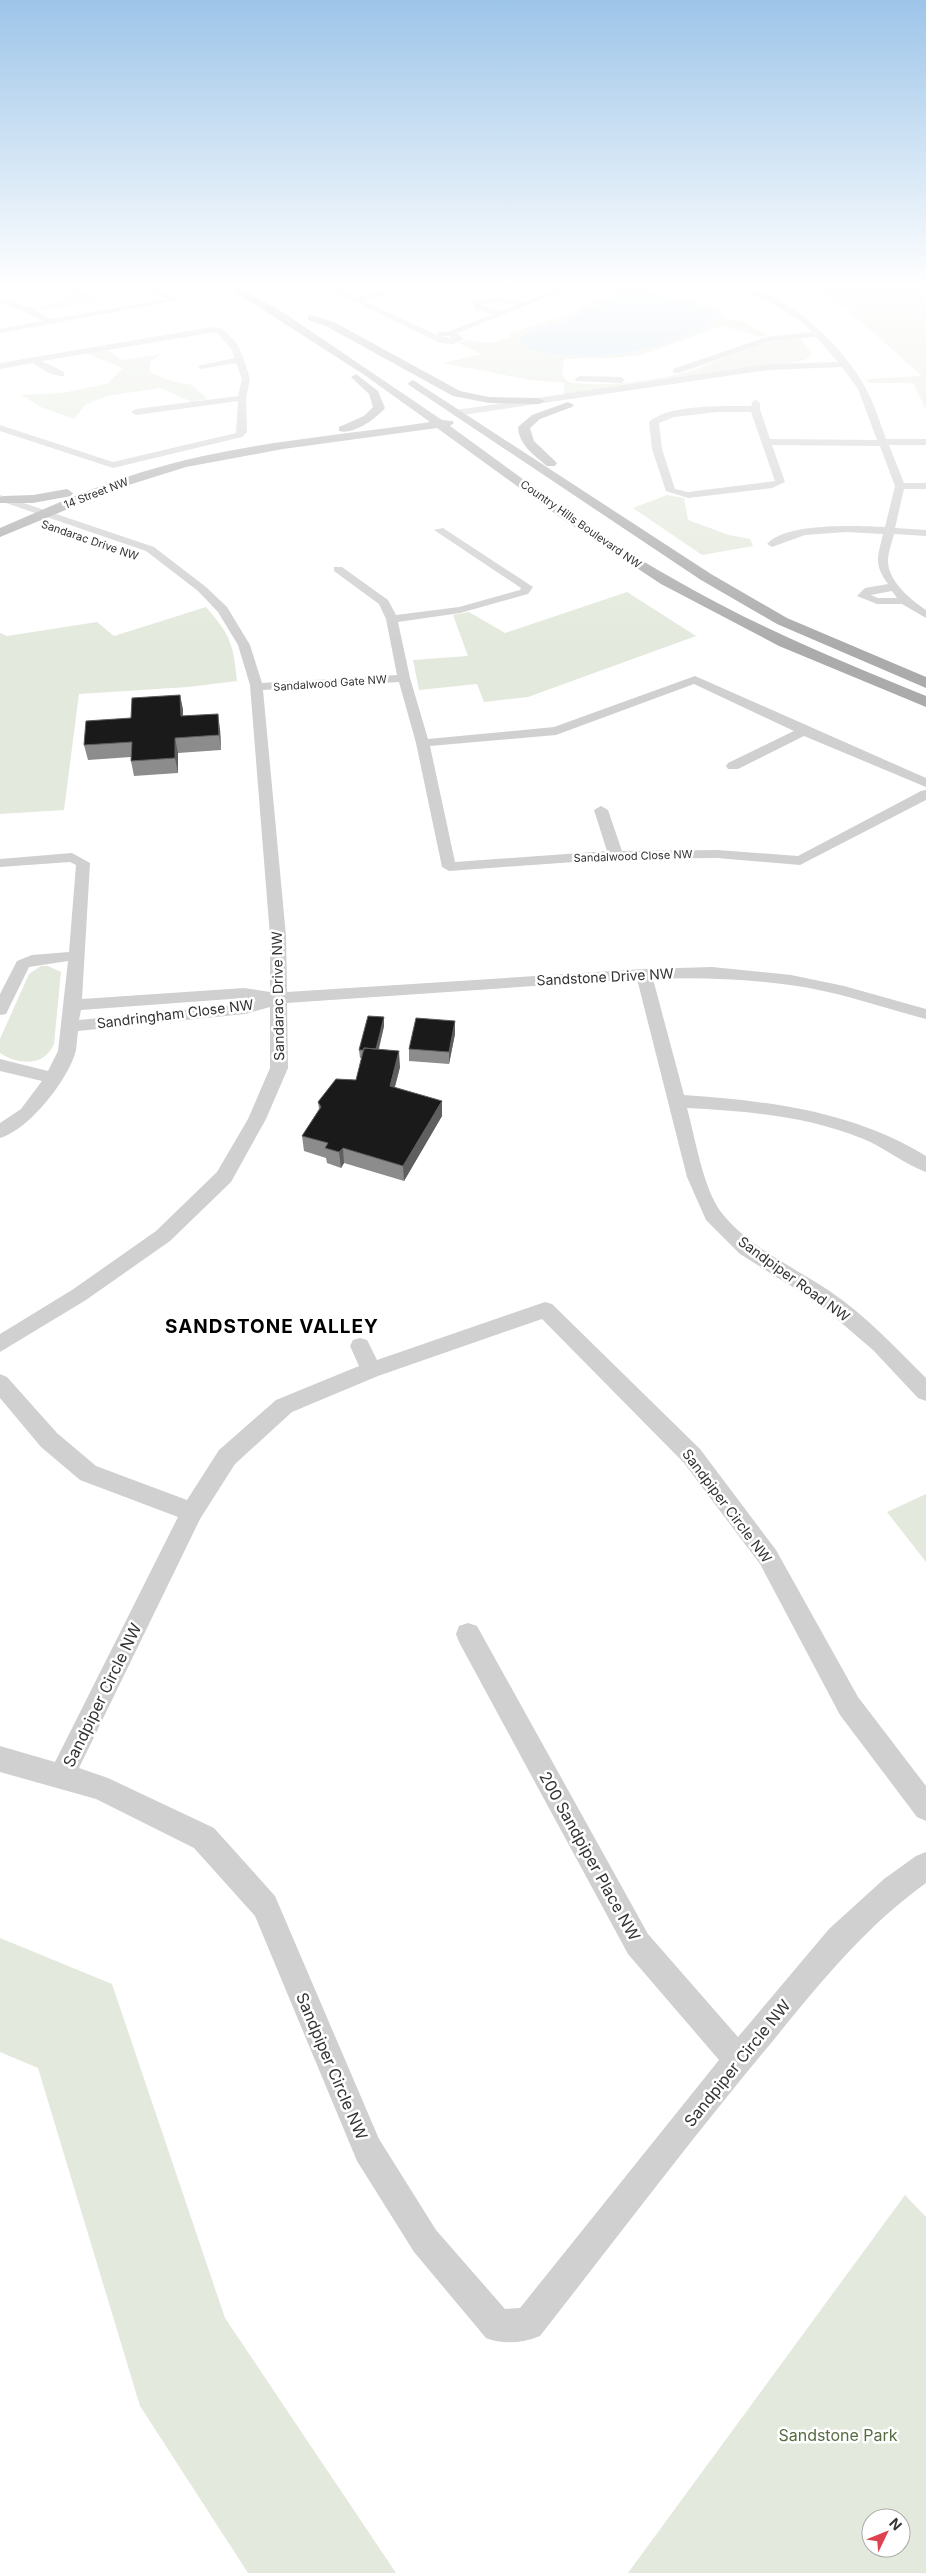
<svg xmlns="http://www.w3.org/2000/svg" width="926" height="2573" font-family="Inter,sans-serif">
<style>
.green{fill:#e3e9dc;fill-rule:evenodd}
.water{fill:#cddfea}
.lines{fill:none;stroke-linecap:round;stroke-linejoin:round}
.minor{fill:#d0d0d0;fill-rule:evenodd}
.major{fill:#ababab;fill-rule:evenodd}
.wall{fill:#8c8c8c}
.shaded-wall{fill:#5f5f5f}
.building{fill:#1a1a1a;stroke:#5f5f5f}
.labels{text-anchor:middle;stroke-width:5;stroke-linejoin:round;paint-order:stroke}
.far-street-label{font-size:11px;fill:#333;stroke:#fff}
.street-label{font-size:14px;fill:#333;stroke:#fff}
.near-street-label{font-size:16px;fill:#333;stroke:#fff}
.near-park-label{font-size:16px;fill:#566d41;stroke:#fff}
.district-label{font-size:19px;font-weight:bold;letter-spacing:1px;fill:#000;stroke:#fff}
</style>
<rect width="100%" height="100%" fill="#fff"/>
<path class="green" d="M56,288H77L105,300L43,311L34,306L56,303L69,297Z
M587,288H648L650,292C667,294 723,302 728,320L742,321L768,335L760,337L722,326L641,355L611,358L564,359L562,374L568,382C603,388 653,381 687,372C717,364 769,330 800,339L812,353L808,358L801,361L745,367L564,395V383L531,380L443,363L481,354L458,343L465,340L489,343L510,338V333L575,313L593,300L614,293Z
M812,288H921L926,293V409L913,383H869L866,379L922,376L842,305Z
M106,348L121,360L161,354L150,362V372L171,381L192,385L208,399L192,402L160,388L107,396L85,405L74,419L41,407L21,395L62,393L107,384L123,368L85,353Z
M667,495L684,498L688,520L729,535L750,539L753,546L702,555L633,508Z
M627,592L696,636L528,697L484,702L477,684L419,690L413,660L468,656L453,615L469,612L505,633Z
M206,607C231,636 233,643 237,681L188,687L79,694L64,810L0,814V633L7,636L97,622L114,636Z
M41,966H48L61,972L54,1044C44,1067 19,1065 0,1053V1039L29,974Z
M926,1494V1562L887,1512Z
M0,1938L112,1984L225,2318L396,2573H248L140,2406L38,2068L0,2052Z
M905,2195L926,2217V2573H628ZM871,2518H901V2548H871Z"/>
<path class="water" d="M650,296C668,299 708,303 717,319L714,323C662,348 606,363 548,353C536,351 524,350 518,339L531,331L574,319L603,301L617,298Z"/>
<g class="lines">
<path class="minor" d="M141,288H152L180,300L0,333V329L42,321L26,312L0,303V298L32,308L51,319L167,299Z
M327,288H337L356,297L400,288V291L362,300L437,335V332L450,331L493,314L476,310L473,302L498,298L524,302L560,288H571L457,333L464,339L453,344L440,343ZM498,302L517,305L501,311L481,305ZM440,336H449L454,339Z
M738,288C785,288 846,350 866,389C875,405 880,423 886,439H926V445H889L904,483H926V489H904L895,528L926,530V536L894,534C892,542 888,553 888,561C888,581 911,600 926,610V618L902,604H877L857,596L865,588L888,584C873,564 878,556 883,534L846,532L805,535L772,547L767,544C787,522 856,526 885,527L895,486L880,446L772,445L785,482L772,488L688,498L666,491L652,449L649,422C668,404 726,406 751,406L753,401L756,400L760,403V409L770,439L877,440L858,389L842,367L768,370L456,416L451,413L456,410L768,364L838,362L816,337L770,341L679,373H673V369L766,337L812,332L802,322L770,302ZM718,412H751L775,481L688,492L675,489L662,449L659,423L674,417ZM892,591L897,598H878L871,595Z
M212,327L222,328L238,345L244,360L250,379L246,398L247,432L242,437L113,468L0,431V425L113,462L236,433L238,401L136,415L131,412L136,409L238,396L242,379L236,363L201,369L197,366L235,358L231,348L216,332L42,361L64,372V376C53,377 42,369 33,363L0,369V363Z
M579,376L621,377L625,380L621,383L576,381L575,379Z
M0,495L154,547L206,587L227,607L250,645L262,683L397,675L386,619L379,604L334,571V567H342L388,600L396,615L459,607L520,590L521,588L434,530L443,528L533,587L528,594L460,613L398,622L410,678L428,739L554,727L695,676L926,778V787L804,736L738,769H728L726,766L728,763L794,731L694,684L556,735L430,746L455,862L607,851L594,810L601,806L608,810L622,851L717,850L798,856L921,791L926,790V800L800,865L717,858L616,859L449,871L442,867L416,743L399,682L263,690L286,936L287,992L644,969L712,967L791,975L844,986L926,1009V1019C881,1007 836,991 790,985C744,979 699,977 653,979L684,1095C769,1101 852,1111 926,1156V1172C905,1165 883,1146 861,1138C806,1116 746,1111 687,1108C695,1137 703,1188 721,1212C749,1248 794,1267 831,1292C866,1316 896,1348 926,1378V1401L918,1398L873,1350L818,1303L740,1254L706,1220L687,1177L637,979L287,1003L288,1068L266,1119L231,1182L170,1241L86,1300L0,1352V1334L72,1290L156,1231L217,1172L248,1119L270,1068V1007L245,1014L78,1031C77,1037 77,1044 76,1050C69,1079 29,1130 0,1138V1123L21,1109L42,1081L0,1071V1059L48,1071L58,1051L68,961L29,967L8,1010L6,1014L0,1015V994L17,961L32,955L69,952L76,865L70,862L0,867V859L72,853L90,863L82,999L244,988L270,992V936L250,685L238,645L218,612L198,591L146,551L0,501ZM244,998L257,1000L244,1004L79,1020L81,1010Z
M545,1302L552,1304L700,1449L776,1550L858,1697L926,1786V1821L917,1817L840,1715L760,1564L684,1463L542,1319L378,1376L292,1412L235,1464L200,1519L79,1768L108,1778L214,1828L275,1896L379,2139L436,2230L505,2309L520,2308L719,2060L628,1954L459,1642L456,1634L459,1626L468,1623L477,1626L648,1934L738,2037L829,1929L884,1879L916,1856L926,1852V1883C861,1930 817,1987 767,2048C689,2142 615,2240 540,2336C523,2343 503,2345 486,2338L414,2252L357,2161L255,1916L194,1848L96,1799L0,1772V1746L55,1762L178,1517L80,1480L41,1447L0,1398V1374L7,1377L57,1433L96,1466L187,1500L219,1450L276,1400L359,1366L350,1346L353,1340L360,1338L367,1340L377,1360Z"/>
<path class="major" d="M229,288H241L287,315L442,420L452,421L454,423L450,426C522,478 594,534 672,578C753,625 839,661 926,696V707L779,646L661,584L561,518L437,428L283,449L186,467L119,488L0,537V528C51,506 102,483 156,468C245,442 338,436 430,422L363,374Z
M311,315L334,322L460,391L489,397L539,398L545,401L539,404L489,403L453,396L326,326L308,320V316Z
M356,374L378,391L385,408C376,419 353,435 339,431V427L364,416L373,407L369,394L351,377Z
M413,380L711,574L787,618L926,677V688L777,624L701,580L409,385L408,383Z
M568,402L574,405L572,407L540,419L530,428L534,441L557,463L555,466H547C534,455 519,445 518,427L532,415Z
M67,489L73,493L71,496L33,503H0V497L4,496L33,495Z"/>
</g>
<path class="wall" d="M180,695L183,710V716L220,729L221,750L178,753V773L134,776L131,761V757L88,760L84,745L131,718Z
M455,1021V1034L449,1064L409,1061V1049Z
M384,1026L379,1049L400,1067L395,1087L442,1116L404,1181L344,1163L341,1168L327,1163L326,1158L304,1151L302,1136L319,1109L318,1102L356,1080L362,1058H360L359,1050Z"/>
<path class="shaded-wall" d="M180,695L183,710V732L181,716Z
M218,714L220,729L221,750L219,735Z
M175,738L178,753V773L175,758Z
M384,1017V1026L376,1059V1051Z
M455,1021V1034L449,1064V1052Z
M399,1051L400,1067L391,1101L390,1086Z
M442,1101V1116L404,1181L403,1166Z
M343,1148L344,1163L341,1168L339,1152Z"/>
<path class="building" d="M180,695L181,716L218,714L219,735L175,738V758L131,761L132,742L84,745L86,721L131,718L132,698Z
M368,1016L384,1017L376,1049L364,1048V1050H359Z
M416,1018L455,1021L449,1052L409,1049Z
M364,1048L399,1051L390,1086L442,1101L403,1166L343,1148L339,1152L325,1148L328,1143L302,1136L321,1107L318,1102L336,1079L356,1080Z"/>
<linearGradient id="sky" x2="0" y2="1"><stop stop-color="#9dc5e9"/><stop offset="0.44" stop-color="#fff"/><stop offset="1" stop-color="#fff" stop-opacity="0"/></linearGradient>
<rect width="926" height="648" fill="url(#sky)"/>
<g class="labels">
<g class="far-street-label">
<text transform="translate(96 493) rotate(-21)" y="4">14 Street NW</text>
<text transform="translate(581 524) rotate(35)" y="4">Country Hills Boulevard NW</text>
<text transform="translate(90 540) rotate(19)" y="4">Sandarac Drive NW</text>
<text transform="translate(330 683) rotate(-4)" y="4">Sandalwood Gate NW</text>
<text transform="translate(633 856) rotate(-2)" y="4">Sandalwood Close NW</text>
</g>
<g class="street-label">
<text transform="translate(605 977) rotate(-3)" y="5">Sandstone Drive NW</text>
<text transform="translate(278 996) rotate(-91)" y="5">Sandarac Drive NW</text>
<text transform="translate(175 1014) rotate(-7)" y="5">Sandringham Close NW</text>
<text transform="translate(794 1279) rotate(36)" y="5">Sandpiper Road NW</text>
<text transform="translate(727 1506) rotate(53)" y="5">Sandpiper Circle NW</text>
</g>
<g class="near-street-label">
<text transform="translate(102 1695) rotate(-64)" y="6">Sandpiper Circle NW</text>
<text transform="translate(590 1856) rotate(61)" y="6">200 Sandpiper Place NW</text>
<text transform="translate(737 2063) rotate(-51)" y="6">Sandpiper Circle NW</text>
<text transform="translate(332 2066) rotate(67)" y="6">Sandpiper Circle NW</text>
</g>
<g class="near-park-label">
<text x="838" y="2441">Sandstone Park</text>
</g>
<g class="district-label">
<text x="272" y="1333">SANDSTONE VALLEY</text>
</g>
</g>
<g transform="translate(886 2533) rotate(47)"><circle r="24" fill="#ffffff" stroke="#adadad"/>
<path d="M0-4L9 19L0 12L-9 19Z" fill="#dc424f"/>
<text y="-8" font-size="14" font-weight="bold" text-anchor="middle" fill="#333333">N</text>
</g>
</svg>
